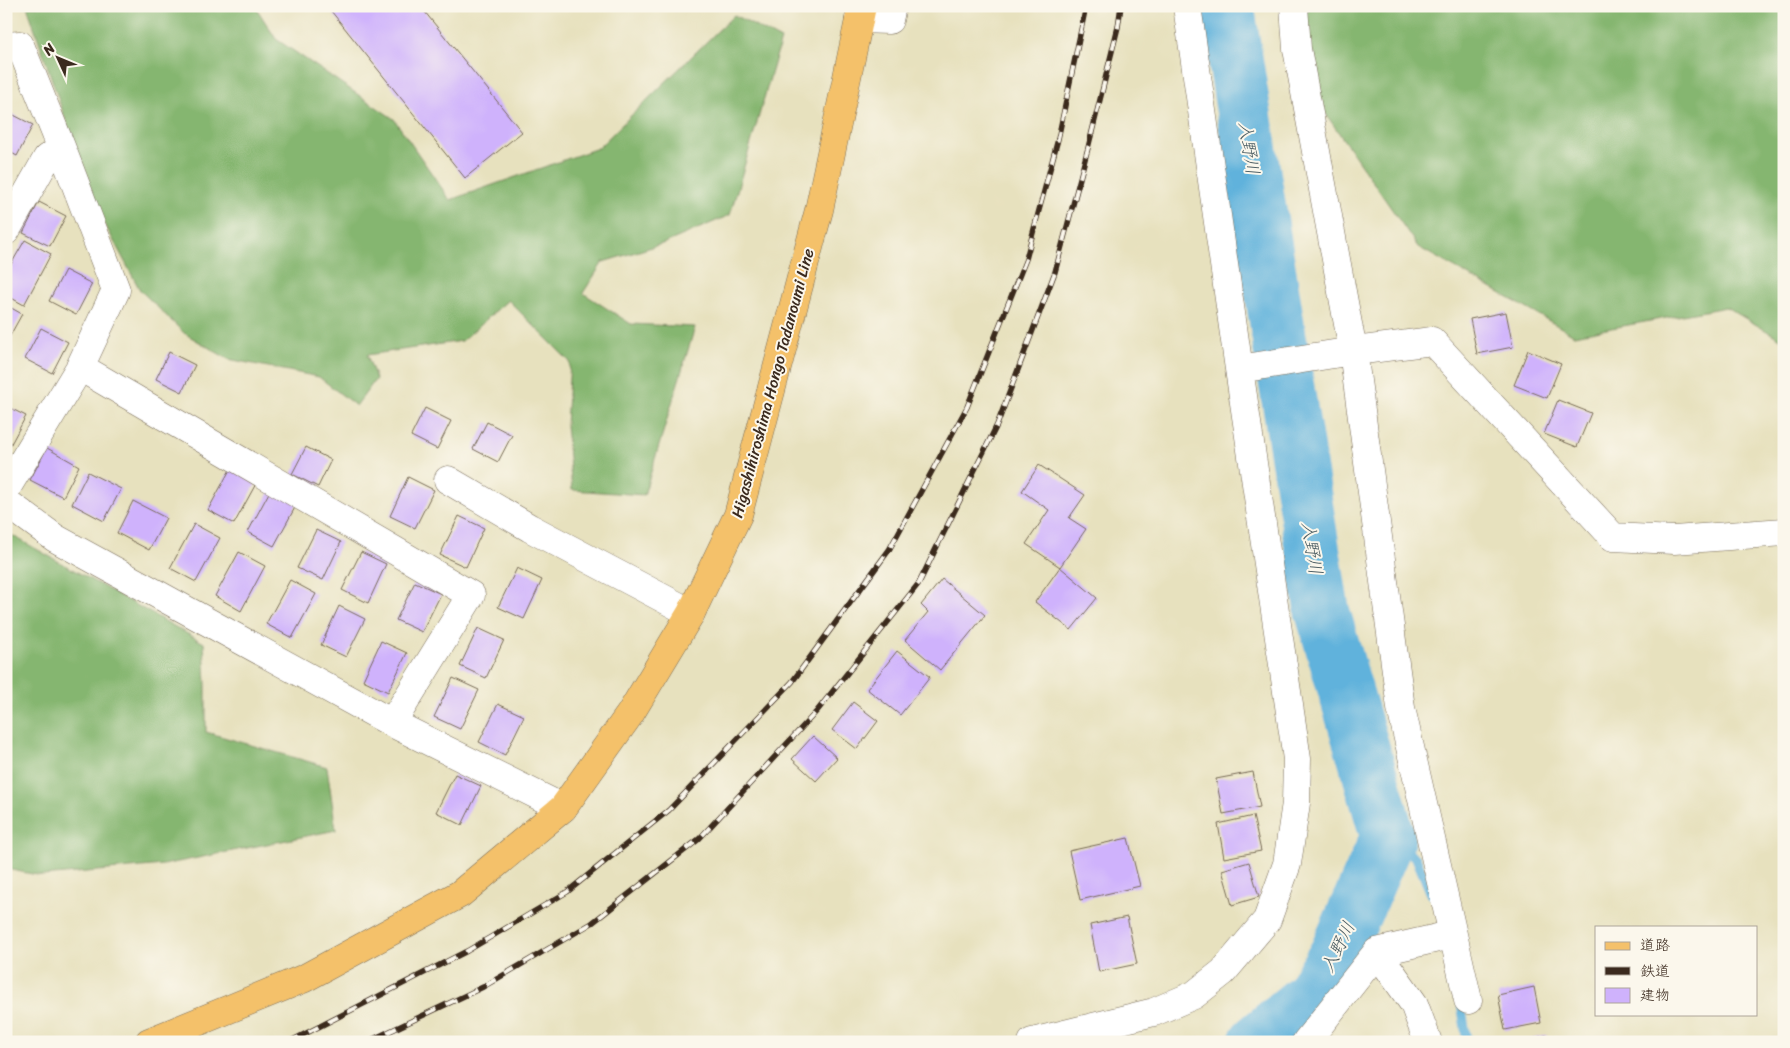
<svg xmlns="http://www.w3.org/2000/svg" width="1790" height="1048" font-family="Sriracha,'Klee One',sans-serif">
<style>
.forest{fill:#85b670;stroke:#607047}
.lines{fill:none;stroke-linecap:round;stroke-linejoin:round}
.stream{stroke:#61b2dc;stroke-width:9}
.river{stroke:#61b2dc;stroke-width:55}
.building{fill:#cfb2fc}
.minor-casing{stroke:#776a56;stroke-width:29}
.major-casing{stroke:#776a56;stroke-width:29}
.minor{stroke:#fff;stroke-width:28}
.major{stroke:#f4c16b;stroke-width:28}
.rail-casing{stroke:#3b2a1e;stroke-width:5.5}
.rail{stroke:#fbf7ec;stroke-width:4;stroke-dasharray:11;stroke-linecap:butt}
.labels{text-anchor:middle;stroke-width:4;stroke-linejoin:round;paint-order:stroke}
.street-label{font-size:16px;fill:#3b2a1e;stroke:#fbf7ec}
.water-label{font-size:18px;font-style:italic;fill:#485a60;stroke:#fbf7ec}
</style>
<rect width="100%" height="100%" fill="#fbf7ec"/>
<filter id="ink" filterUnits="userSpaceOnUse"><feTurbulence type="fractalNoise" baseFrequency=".02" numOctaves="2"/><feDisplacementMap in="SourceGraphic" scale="10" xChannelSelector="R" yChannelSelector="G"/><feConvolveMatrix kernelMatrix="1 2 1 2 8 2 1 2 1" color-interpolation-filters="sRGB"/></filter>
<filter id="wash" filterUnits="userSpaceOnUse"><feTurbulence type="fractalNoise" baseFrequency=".0096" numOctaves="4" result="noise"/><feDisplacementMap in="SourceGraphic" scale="20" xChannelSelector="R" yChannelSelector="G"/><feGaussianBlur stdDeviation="1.12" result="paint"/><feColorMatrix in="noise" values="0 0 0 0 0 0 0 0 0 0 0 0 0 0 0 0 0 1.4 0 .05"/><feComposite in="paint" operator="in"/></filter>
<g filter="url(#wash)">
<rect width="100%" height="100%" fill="#e7e1be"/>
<path class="forest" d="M27,6H255L276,39L394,119L450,200L598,148L734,15L781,40L730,215L665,243L603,262L583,293L631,324L695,327L644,495L572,490L566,425L570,362L508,300L462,341L367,355L376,379L356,406L319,377L228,359L184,333L140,290L94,204Z
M1291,6H1784V341L1726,307L1574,335L1418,247L1287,58Z
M6,532L204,643L206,685V732L327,767L336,830L163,865L43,876L6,869Z"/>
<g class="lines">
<path class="stream" d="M1388,837L1416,858L1431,894
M1461,1002L1467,1042"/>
<path class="river" d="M1227,6L1322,610L1388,837L1336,955L1312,995L1256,1042"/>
</g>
<g id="blocks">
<path class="building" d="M327,6H420L522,132L465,178Z
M6,111L33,125L17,156L6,150Z
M39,202L66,216L50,246L23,233Z
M25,240L51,254L24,305L6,295V273Z
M65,270L92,284L76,315L49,301Z
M6,305L22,314L6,343Z
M1506,312L1513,347L1477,354L1470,319Z
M41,328L68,342L52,373L25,359Z
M1528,350L1561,364L1547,398L1514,385Z
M169,352L195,365L182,392L156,379Z
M1558,400L1591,413L1577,447L1544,434Z
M6,406L26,416L6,453Z
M425,408L451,421L437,449L411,436Z
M487,422L512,435L498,462L473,449Z
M306,447L331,460L318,487L292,474Z
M47,448L79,466L63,497L30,480Z
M1039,465L1085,495L1069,518L1086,529L1060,567L1026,544L1049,510L1022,491Z
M232,466L258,480L234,524L208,510Z
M88,472L121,489L104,521L72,504Z
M408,477L434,490L415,528L390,516Z
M272,487L298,502L274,546L248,532Z
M133,501L166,518L149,550L117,533Z
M459,516L484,528L466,567L440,555Z
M194,524L220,538L196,582L170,568Z
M316,530L341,542L323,580L297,568Z
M239,552L265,566L241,611L215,596Z
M361,552L386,564L368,603L342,590Z
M1060,567L1097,598L1071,630L1035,602Z
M517,568L542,580L524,619L498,607Z
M942,579L985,615L940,670L905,640L928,612L921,605Z
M290,580L316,594L292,638L266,624Z
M415,582L441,594L422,632L396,620Z
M339,606L365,619L346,657L321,645Z
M478,628L504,640L486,678L460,666Z
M381,641L407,653L388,692L363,680Z
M897,651L930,677L900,715L867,689Z
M453,678L479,690L460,729L434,717Z
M853,702L878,721L857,749L832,730Z
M498,704L524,716L505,755L479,742Z
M813,736L837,758L816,781L792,759Z
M1253,772L1260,807L1223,814L1216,779Z
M455,774L481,786L462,825L436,812Z
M1253,816L1261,851L1224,858L1218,824Z
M1128,838L1140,886L1080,900L1069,851Z
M1249,862L1259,897L1232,905L1222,870Z
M1127,917L1137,964L1099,972L1090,925Z
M1534,987L1541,1023L1505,1030L1498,995Z
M1547,1035L1549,1042H1526V1041Z"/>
</g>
</g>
<g filter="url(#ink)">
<use href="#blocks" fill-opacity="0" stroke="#776a56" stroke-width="1"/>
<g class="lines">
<g class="minor-casing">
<path id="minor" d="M1294,6L1297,49L1353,351L1401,708L1468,1000
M859,19L889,20L892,6
M6,46L20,45L62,149L116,290L80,367L471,595L392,723
M6,231L47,158L62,149
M1239,369L1340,353L1432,341L1613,537L1674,540L1784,532
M448,480L530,528L691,613
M6,489L80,367
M6,502L55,538L392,723L563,808
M1377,952L1414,1004L1428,1042
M1032,1042L1154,1012L1194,995L1223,972L1267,920L1287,864L1296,803L1297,759L1239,369L1187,6
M1306,1042L1377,952L1442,937H1453"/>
</g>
<g class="major-casing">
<path id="major" d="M149,1042L305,978L460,894L563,808L630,714L691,613L738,515L819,210L862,6"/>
</g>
<use href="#minor" class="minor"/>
<use href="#major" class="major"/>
<g class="rail-casing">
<path id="rail" d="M289,1042L467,951L567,892L669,810L792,682L889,550L967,407L1026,259L1058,139L1086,6
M367,1042L483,987L592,923L699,839L817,711L919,583L997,425L1055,272L1088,148L1118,27L1121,6"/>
</g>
<use href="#rail" class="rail"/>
</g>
</g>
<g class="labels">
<g class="street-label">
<text transform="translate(772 383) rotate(-75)" y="6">Higashihiroshima Hongo Tadanoumi Line</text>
</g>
<g class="water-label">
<text transform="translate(1249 148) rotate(81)" y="6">入野川</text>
<text transform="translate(1312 548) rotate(81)" y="6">入野川</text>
<text transform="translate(1338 947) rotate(-64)" y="6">入野川</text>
</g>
</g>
<rect width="1790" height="1048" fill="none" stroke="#fbf7ec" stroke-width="25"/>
<rect x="1595" y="926" width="162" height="90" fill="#fbf7ec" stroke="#aea59a"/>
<rect x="1605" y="942" width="25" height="8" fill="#f4c16b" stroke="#aea59a"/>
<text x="1640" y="950" font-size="15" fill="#3b2a1e">道路</text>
<rect x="1605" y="967" width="25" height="8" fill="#3b2a1e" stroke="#aea59a"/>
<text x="1640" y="976" font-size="15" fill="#3b2a1e">鉄道</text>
<rect x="1605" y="988" width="25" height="15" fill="#cfb2fc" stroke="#aea59a"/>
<text x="1640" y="1000" font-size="15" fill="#3b2a1e">建物</text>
<g transform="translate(58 58) rotate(314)" stroke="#fbf7ec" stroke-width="4" paint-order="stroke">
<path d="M0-4L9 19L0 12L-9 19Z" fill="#3b2a1e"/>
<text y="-8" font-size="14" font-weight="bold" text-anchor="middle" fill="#3b2a1e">N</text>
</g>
</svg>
